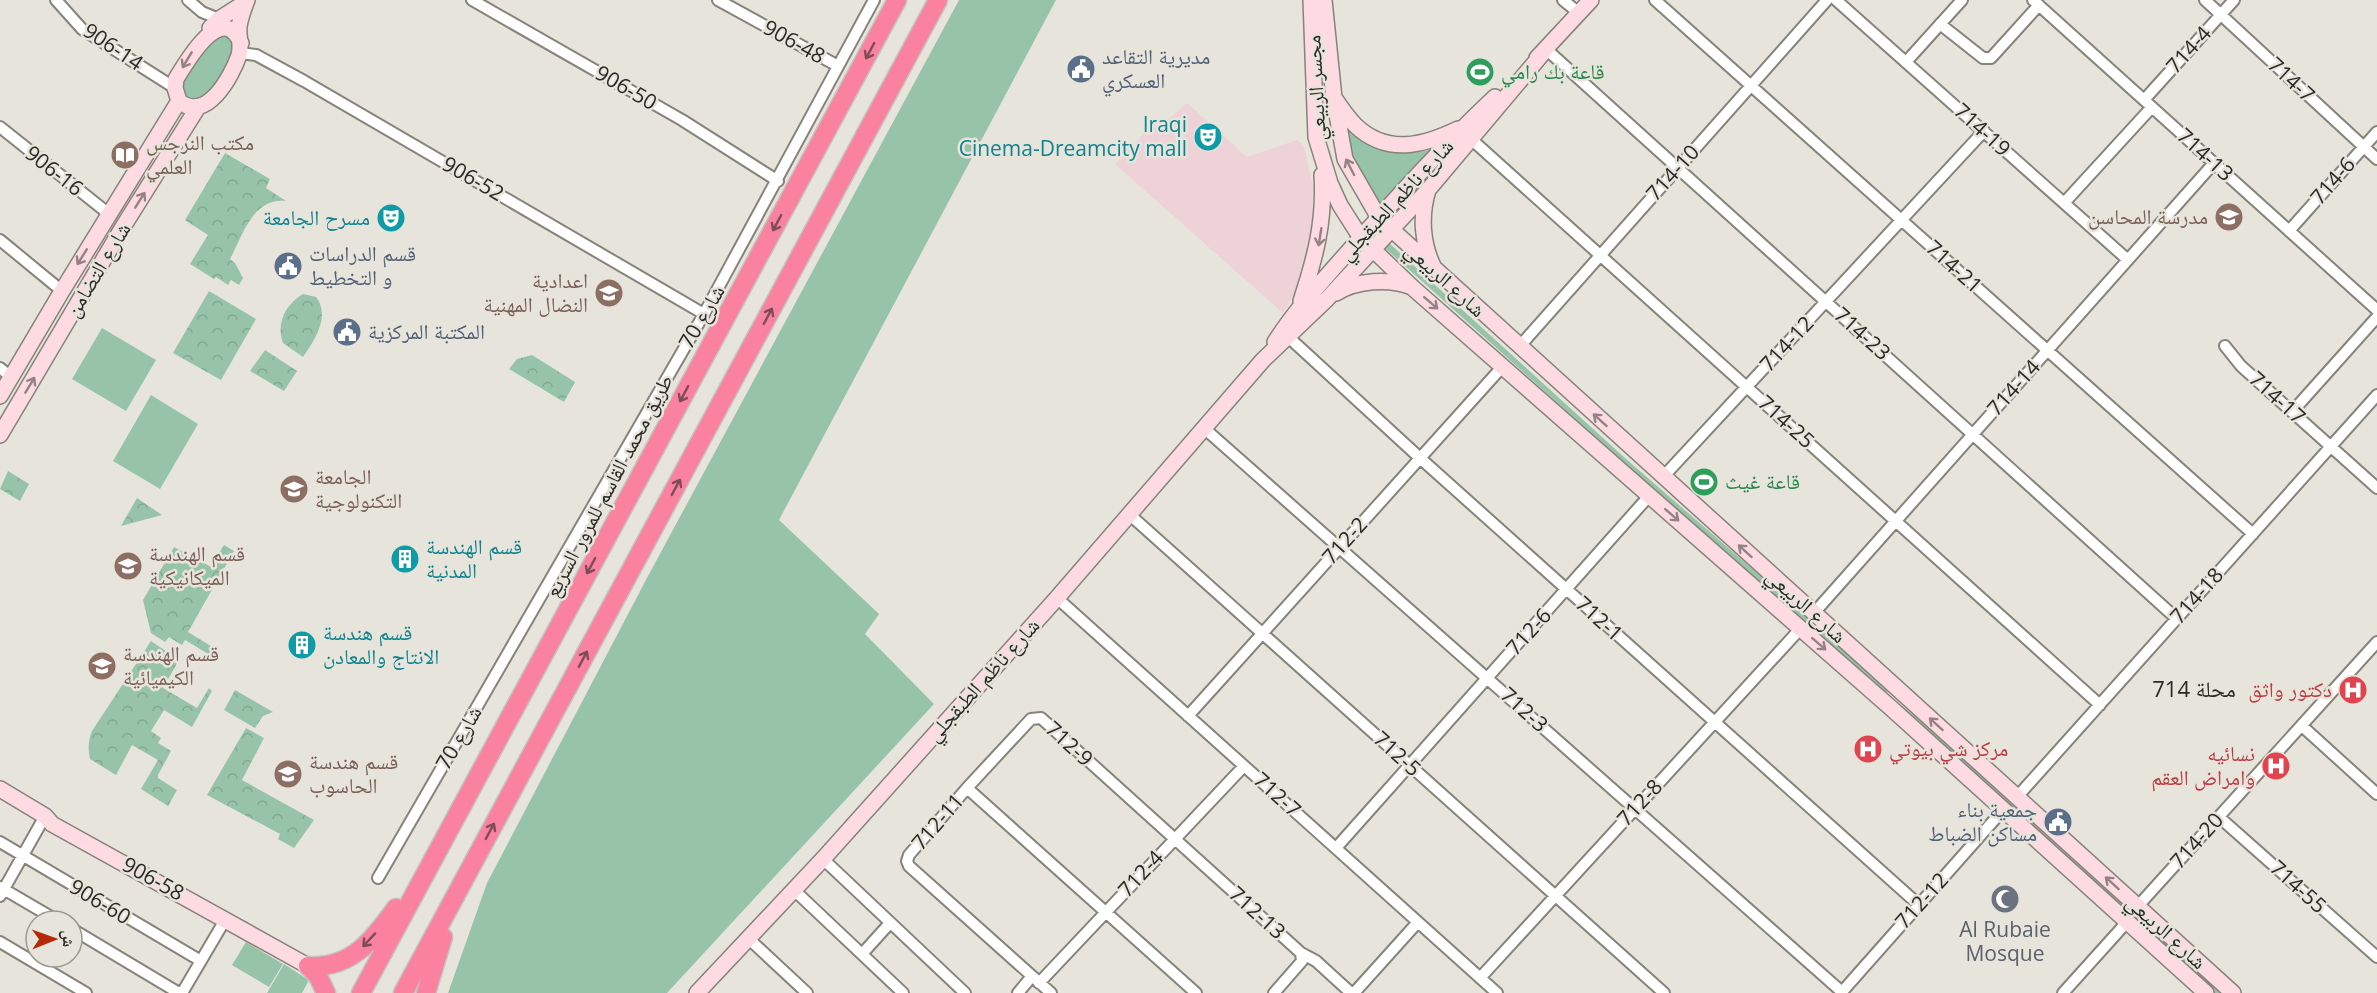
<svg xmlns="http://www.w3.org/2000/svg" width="2377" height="993" font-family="'Open Sans','Noto Naskh Arabic',sans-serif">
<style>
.commercial{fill:#edd2d8}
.green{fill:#97c4a8}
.park{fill:url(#park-crowns)}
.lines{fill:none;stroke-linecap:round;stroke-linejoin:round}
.street-casing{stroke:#85837b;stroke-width:14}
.secondary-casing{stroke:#85837b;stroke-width:18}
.highway-casing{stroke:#c3c3c2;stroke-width:21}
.street{stroke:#fff;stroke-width:10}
.secondary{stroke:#fedae2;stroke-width:15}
.highway{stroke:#fa829e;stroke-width:18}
.oneway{stroke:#7d4d56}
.oneway2{stroke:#948284}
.labels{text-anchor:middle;stroke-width:5;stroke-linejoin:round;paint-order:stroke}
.street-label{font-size:21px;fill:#2a2926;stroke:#e7e4db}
.service-label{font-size:21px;fill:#4e5e75;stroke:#e7e4db;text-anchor:start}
.leisure-label{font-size:21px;fill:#27864d;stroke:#e7e4db;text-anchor:start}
.culture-label{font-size:21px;fill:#0d838f;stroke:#e7e4db;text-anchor:end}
.education-label{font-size:21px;fill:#785e54;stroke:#e7e4db;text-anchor:start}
.health-label{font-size:21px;fill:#be3a42;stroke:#e7e4db;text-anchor:end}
.worship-label{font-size:21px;fill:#5b616d;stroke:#e7e4db}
.neighbourhood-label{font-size:22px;fill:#2a2926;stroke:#e7e4db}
</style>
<defs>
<pattern id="park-crowns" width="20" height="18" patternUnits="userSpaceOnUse" patternTransform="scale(1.5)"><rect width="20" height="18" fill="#97c4a8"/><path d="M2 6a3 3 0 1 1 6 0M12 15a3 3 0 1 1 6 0" fill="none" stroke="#82a890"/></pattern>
</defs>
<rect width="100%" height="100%" fill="#e7e4db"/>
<path class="commercial" d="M1187,103L1247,157L1297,140L1304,146L1313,188L1312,228L1294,294L1283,313L1115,164L1160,117L1165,122Z"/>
<path class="green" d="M959,0H1056L779,520L879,614L865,634L934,704L667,993H448L487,883L648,576Z
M222,33L233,39V56L206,98L193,101L186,97L183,91V82L209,39Z
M1346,128C1374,152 1394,157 1430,150L1381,207C1363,183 1352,157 1346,128Z
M1388,242L1625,458L1888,687L1887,692L1882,694L1386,249L1385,247Z
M102,328L156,360L126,411L72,379Z
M151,395L198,424L160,489L113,461Z
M1902,706L1945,741L2227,993H2215L1903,712Z
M246,942L283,964L269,987L232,965Z
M284,964L307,979L308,982L302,993H267Z"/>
<path class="park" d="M225,153L270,179L266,188L286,201C253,197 243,235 230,259L235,263L243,278L239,285L231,280L228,285L216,277L214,279L190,264L208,235L185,220Z
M209,291L256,319L221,380L173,353Z
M303,294L316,297C331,316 314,341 303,357L283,343C276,323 285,305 303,294Z
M265,350L297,371L284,391L250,371Z
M532,355L575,382L564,402L509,369L517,359Z
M8,471L29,484L20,501L0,489Z
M137,498L162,515L121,526Z
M224,545L234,551L188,632L219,651L215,658L185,640L182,645L169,637L165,642L151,633L143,600L174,547L211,567Z
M151,641L179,660L163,688L197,708L209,688L212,691L192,727L164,710L151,731L161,738L158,743L171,751L158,775V778L177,790L168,806L141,789L158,760L132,745L116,775L90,759C88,748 88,741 92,731Z
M235,690L273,712L263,716L255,728L224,710Z
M246,728L264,738L242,780L314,820L294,848L278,839L280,834L207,795Z"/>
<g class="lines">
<g class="street-casing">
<path id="street" d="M56,0L82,29L175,88
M188,0L202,12L219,19
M472,0L682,120L778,181
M718,0L838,66
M1563,0L1579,13
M1655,0L2253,534
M1836,0L2128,260
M2033,0L2377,310
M2205,0L2377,159
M1940,24L1983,58H1991L2039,5
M1546,49L2177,619
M240,53L256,55L304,81L704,314
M1906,62L1962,0
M2144,100L2234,0
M0,127L109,214
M1471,139L2100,705
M2064,203L2152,107
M2289,231L2377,132
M0,240L62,291
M1284,333L1420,458L1919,905
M2225,346L2241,366L2377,488
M1519,347L1827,0
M0,368L11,377
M2292,412L2377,317
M1205,429L1842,992
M1663,477L1984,131
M1129,514L1664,993
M1057,598L1497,993
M1814,613L2214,163
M1188,716L1503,366
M2302,726L2377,794
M967,788L1031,719L1041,718L1301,953L1302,961L1274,993
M2017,797L2377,395
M2219,817L2377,957
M0,842L201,961
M1336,848L1649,496
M823,859L965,993
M378,878L704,314L874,0
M0,887L58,921
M794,890L903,993
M0,896L45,816
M2138,906L2377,642
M72,929L179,993
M749,939L807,993
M0,942L86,993
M1301,953L1316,961L1351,993
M862,954L890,923
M1480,978L1801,628
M1039,983L1244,766
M182,993L225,920
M1018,993L1032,976
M1051,993L909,866L907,861L909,855L967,788L1196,993
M1354,993L1418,922
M1841,993L2003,810
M2063,993L2127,922"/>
</g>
<g class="secondary-casing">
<path id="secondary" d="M1311,0L1316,137L1330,183L1340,205L1361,238L1413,288L1891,708L2206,993
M1324,0L1334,98L1345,159L1379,218L2233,993
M210,28L219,19L246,2
M241,43C222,0 187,61 176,79L175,88L179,101C206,124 232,76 239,55C242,45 238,37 239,27C240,18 244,8 247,0
M1537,58L1591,0
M1335,99C1341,108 1348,118 1356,126C1387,155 1423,146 1458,129
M1428,190C1420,216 1422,244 1434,268
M1336,293C1357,280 1389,278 1412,287
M1301,301C1315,258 1325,222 1322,175
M1275,342C1298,306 1328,275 1356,243C1401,193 1446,143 1495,97
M0,396L62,291L179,101
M0,435L121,230L198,107
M0,789L45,816L52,824L308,966
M697,993L823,859L1057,598L1263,360L1327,299L1428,190L1543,53"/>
</g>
<g class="highway-casing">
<path id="highway" d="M308,966C351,969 373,940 396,908
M308,966L318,976L326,993
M361,993L897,0
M403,993L938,0
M426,993L443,937"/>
</g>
<use href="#street" class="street"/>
<use href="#secondary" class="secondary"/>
<use href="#highway" class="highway"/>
</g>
<defs><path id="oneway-shaft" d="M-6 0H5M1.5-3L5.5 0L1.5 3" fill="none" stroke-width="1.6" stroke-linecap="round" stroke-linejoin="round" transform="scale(1.5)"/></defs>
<g class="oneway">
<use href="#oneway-shaft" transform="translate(870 51) rotate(118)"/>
<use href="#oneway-shaft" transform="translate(777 223) rotate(118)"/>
<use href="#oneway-shaft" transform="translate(768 316) rotate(-62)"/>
<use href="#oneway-shaft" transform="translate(684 394) rotate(118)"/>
<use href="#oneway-shaft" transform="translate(676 487) rotate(-62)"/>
<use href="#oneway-shaft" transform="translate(591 566) rotate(118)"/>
<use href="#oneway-shaft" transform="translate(583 659) rotate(-62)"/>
<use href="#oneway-shaft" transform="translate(490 831) rotate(-62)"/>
<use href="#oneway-shaft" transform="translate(369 940) rotate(133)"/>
</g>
<g class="oneway2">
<use href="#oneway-shaft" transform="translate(187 60) rotate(121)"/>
<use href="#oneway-shaft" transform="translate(1350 167) rotate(-117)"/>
<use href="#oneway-shaft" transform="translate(140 200) rotate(-58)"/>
<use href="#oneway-shaft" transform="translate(1320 237) rotate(99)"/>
<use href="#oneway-shaft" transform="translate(82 257) rotate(122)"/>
<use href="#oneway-shaft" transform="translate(1431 303) rotate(41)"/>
<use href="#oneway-shaft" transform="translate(30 385) rotate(-59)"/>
<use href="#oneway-shaft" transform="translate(1600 420) rotate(-138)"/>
<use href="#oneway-shaft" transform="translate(1672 515) rotate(41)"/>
<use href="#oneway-shaft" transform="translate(1745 551) rotate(-138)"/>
<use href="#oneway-shaft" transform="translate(1819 644) rotate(41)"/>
<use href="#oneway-shaft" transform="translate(1936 724) rotate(-138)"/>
<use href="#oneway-shaft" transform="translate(2112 883) rotate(-138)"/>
</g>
<defs>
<g id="civic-disc" transform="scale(1.5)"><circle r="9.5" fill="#5c6f8a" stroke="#e7e4db"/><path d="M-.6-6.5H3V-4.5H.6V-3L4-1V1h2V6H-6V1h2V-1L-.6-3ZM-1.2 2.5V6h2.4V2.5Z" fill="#fff"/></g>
<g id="stadium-disc" transform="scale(1.5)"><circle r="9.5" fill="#2e9e5b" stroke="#e7e4db"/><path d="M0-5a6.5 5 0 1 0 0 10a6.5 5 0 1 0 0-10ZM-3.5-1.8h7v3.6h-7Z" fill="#fff"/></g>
<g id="theatre-disc" transform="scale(1.5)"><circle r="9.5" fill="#0f9aa8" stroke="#e7e4db"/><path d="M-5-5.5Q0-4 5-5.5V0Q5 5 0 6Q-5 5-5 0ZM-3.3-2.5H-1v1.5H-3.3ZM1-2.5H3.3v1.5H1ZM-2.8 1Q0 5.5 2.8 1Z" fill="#fff"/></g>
<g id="library-disc" transform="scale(1.5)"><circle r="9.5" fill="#8d6e63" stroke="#e7e4db"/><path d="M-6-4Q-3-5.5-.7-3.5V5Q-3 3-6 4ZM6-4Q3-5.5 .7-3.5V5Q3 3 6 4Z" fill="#fff"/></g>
<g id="school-disc" transform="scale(1.5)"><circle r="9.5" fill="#8d6e63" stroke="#e7e4db"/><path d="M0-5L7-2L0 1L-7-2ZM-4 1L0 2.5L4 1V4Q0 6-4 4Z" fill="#fff"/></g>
<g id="university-disc" transform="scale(1.5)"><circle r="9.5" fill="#8d6e63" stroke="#e7e4db"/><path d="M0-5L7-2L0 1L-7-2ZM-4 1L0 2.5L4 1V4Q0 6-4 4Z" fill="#fff"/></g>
<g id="building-disc" transform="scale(1.5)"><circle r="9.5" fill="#0f9aa8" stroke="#e7e4db"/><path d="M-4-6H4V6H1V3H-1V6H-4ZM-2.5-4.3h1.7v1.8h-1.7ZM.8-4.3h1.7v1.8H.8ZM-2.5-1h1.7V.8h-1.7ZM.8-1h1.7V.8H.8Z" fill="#fff"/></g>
<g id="hospital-disc" transform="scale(1.5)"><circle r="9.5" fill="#e0444e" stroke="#e7e4db"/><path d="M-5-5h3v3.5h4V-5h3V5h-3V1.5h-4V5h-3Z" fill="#fff"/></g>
<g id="mosque-disc" transform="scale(1.5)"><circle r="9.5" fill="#6b7280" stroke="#e7e4db"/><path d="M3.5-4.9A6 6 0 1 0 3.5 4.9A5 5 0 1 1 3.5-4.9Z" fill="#fff"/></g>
</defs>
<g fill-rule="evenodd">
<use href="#civic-disc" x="1081" y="69"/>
<use href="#stadium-disc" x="1480" y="72"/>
<use href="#theatre-disc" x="1208" y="137"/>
<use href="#library-disc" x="125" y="155"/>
<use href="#school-disc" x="2229" y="217"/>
<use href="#theatre-disc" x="391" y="218"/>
<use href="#civic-disc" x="288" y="266"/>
<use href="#school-disc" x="609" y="293"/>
<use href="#civic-disc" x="347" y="332"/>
<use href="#stadium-disc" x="1704" y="482"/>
<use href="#university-disc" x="294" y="489"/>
<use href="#building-disc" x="405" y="559"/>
<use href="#university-disc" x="128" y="566"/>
<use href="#building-disc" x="302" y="645"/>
<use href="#university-disc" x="102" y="666"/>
<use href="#hospital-disc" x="2353" y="690"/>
<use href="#hospital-disc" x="1868" y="749"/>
<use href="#hospital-disc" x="2276" y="766"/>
<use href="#university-disc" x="288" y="774"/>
<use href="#civic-disc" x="2058" y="822"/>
<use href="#mosque-disc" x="2005" y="899"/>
</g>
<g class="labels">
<g class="street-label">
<text transform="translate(794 42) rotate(29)" y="7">906-48</text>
<text transform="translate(113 47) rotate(34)" y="7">906-14</text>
<text transform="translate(2189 50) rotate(-48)" y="7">714-4</text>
<text transform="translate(2291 80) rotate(43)" y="7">714-7</text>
<text transform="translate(626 88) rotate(30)" y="7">906-50</text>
<text transform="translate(1316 88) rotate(-93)" y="7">مجسر الربيعي</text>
<text transform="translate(1982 130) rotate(42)" y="7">714-19</text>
<text transform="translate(2205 155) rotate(42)" y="7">714-13</text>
<text transform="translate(54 171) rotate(38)" y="7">906-16</text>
<text transform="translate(1673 173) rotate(-48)" y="7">714-10</text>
<text transform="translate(473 179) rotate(30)" y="7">906-52</text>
<text transform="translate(2333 181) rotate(-49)" y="7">714-6</text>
<text transform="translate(1396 200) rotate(-47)" y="7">شارع ناظم الطبقجلي</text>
<text transform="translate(1954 267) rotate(42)" y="7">714-21</text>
<text transform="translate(98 270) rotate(-59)" y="7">شارع التضامن</text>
<text transform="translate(1445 280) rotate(42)" y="7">شارع الربيعي</text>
<text transform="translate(702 317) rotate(-60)" y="7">شارع 70</text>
<text transform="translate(1862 334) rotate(42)" y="7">714-23</text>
<text transform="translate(1787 344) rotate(-47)" y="7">714-12</text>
<text transform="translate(2014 388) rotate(-48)" y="7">714-14</text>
<text transform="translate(2277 398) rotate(42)" y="7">714-17</text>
<text transform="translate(1786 422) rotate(42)" y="7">714-25</text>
<text transform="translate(609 486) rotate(-62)" y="7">طريق محمد القاسم للمرور السريع</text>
<text transform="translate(1345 541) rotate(-48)" y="7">712-2</text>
<text transform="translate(2197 596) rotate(-48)" y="7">714-18</text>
<text transform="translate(1806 606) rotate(42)" y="7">شارع الربيعي</text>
<text transform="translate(1599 619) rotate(42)" y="7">712-1</text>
<text transform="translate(1529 632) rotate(-48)" y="7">712-6</text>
<text transform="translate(983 680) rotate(-48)" y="7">شارع ناظم الطبقجلي</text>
<text transform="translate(1524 710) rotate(42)" y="7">712-3</text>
<text transform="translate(459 738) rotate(-60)" y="7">شارع 70</text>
<text transform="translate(1069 744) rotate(42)" y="7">712-9</text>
<text transform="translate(1397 754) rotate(42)" y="7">712-5</text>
<text transform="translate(1277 795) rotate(42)" y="7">712-7</text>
<text transform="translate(1640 803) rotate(-47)" y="7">712-8</text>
<text transform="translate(938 822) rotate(-49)" y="7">712-11</text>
<text transform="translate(2197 841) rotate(-48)" y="7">714-20</text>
<text transform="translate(1141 874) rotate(-47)" y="7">712-4</text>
<text transform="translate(153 879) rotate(29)" y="7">906-58</text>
<text transform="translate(2298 887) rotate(42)" y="7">714-55</text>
<text transform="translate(1922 901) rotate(-48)" y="7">712-12</text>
<text transform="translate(100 902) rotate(31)" y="7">906-60</text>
<text transform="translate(1257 913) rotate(42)" y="7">712-13</text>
<text transform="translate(2166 932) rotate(42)" y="7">شارع الربيعي</text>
</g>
<g class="service-label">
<text x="1102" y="64">مديرية التقاعد<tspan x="1102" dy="24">العسكري</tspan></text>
<text x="309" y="261">قسم الدراسات<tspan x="309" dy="24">و التخطيط</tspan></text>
<text x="368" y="339">المكتبة المركزية</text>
<text x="2037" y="817" text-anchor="end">جمعية بناء<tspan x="2037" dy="24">مساكن الضباط</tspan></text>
</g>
<g class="leisure-label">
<text x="1501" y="79">قاعة بك رامي</text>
<text x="1725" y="489">قاعة غيث</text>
</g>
<g class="culture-label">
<text x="1187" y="132">Iraqi<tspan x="1187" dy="24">Cinema-Dreamcity mall</tspan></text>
<text x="370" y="225">مسرح الجامعة</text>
<text x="426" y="554" text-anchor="start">قسم الهندسة<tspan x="426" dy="24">المدنية</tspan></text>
<text x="323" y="640" text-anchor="start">قسم هندسة<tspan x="323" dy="24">الانتاج والمعادن</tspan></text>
</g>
<g class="education-label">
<text x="146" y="150">مكتب النرجس<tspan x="146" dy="24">العلمي</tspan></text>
<text x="2208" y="224" text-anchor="end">مدرسة المحاسن</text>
<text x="588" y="288" text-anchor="end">اعدادية<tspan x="588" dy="24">النضال المهنية</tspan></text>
<text x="315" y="484">الجامعة<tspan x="315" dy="24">التكنولوجية</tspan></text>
<text x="149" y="561">قسم الهندسة<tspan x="149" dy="24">الميكانيكية</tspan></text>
<text x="123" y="661">قسم الهندسة<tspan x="123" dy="24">الكيميائية</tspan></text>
<text x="309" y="769">قسم هندسة<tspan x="309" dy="24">الحاسوب</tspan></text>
</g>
<g class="health-label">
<text x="2332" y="697">دكتور واثق</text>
<text x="1889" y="756" text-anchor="start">مركز شي بيوتي</text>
<text x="2255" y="761">نسائيه<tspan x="2255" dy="24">وامراض العقم</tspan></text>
</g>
<g class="worship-label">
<text x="2005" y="937">Al Rubaie<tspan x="2005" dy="24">Mosque</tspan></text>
</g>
<g class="neighbourhood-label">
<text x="2194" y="697">محلة 714</text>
</g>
</g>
<g transform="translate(54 939) rotate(89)"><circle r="28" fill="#e7e4db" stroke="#9b9993" stroke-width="1.5"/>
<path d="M0-4.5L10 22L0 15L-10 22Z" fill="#b42907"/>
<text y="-9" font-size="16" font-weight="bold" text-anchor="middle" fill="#2a2926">ش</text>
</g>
</svg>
